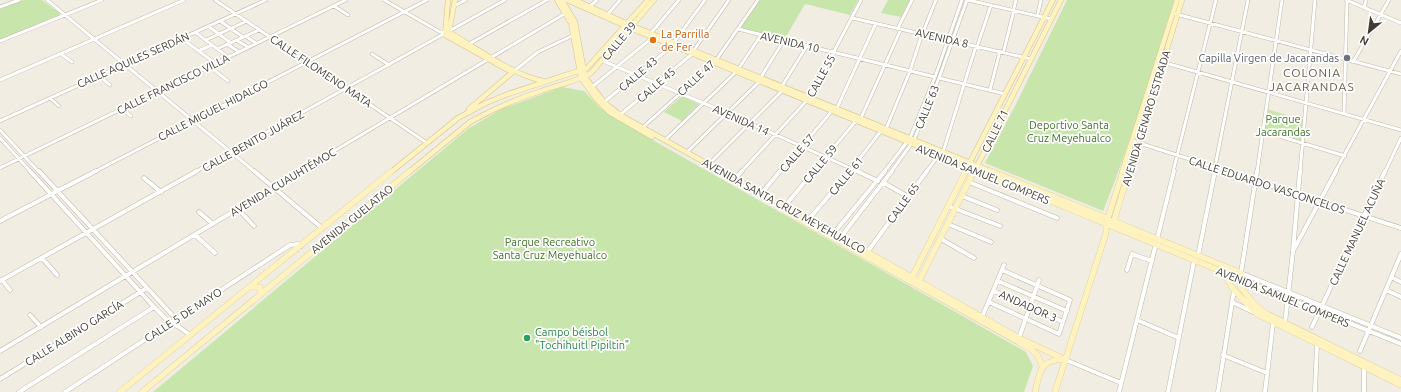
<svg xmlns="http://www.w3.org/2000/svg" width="1401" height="392" font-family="Ubuntu,sans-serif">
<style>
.green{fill:#c8e6ab}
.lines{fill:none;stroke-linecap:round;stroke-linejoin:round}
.street-far1-casing{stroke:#bfb8a8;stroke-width:4}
.street-casing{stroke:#bfb8a8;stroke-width:5}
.secondary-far1-casing{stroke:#d1c392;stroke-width:5.5}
.secondary-casing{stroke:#d1c392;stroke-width:6}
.street-far1{stroke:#fff;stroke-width:3}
.street{stroke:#fff;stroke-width:4}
.secondary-far1{stroke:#fef2bf;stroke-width:4.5}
.secondary{stroke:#fef2bf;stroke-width:5.5}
.food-dot{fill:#e8710a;stroke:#fff;stroke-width:1.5}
.worship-dot{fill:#6b7280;stroke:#fff;stroke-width:1.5}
.leisure-dot{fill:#2e9e5b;stroke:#fff;stroke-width:1.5}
.labels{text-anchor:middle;stroke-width:3.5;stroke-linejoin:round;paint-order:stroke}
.food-label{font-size:11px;fill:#c56008;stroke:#fff;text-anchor:start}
.street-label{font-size:11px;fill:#423d33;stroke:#fff}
.worship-label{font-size:11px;fill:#5b616d;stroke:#fff;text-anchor:end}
.park-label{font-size:11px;fill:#407328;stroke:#fff}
.leisure-label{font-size:11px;fill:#27864d;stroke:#fff;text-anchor:start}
.neighbourhood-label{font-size:12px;letter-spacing:1px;fill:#655c4a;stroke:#fff}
</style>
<rect width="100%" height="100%" fill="#f1ede2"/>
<path class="green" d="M23,0H42L61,14L0,39V9Z
M759,0H858L850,15L805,4L784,40L740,29Z
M888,0H910L901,17L881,13Z
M1067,0H1174C1152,70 1131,142 1103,211L985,163L1015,106Z
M562,87L584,91L600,108L621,122L1026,352L1033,366L1024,392H153L469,128L502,109Z
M682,96L699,104L682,121L664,112Z
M1267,109L1304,120L1302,143L1263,131Z"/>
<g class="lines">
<g class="street-far1-casing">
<path id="street-far1" d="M47,0L255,172
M215,0L427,143
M384,0L440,32H445
M968,0L1051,19
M1346,0L1401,23
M334,6L348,15
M454,6L466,0
M0,7L19,0
M589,7L597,0
M1014,8L1016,0
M1364,8L1366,0
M1038,13L1041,0
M1176,14L1401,74
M607,15L620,0
M852,18L1031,59
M220,21L243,37
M208,26L231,43
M899,26L912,0
M738,29L935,77
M195,32L228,57
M923,32L936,0
M651,33L679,0
M245,36L256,43
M181,38L215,63
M206,40L247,21
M236,40L248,47
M0,41L102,0
M674,42L705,0
M227,44L239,52
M469,44L547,0
M978,44L991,5
M217,49L259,30
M694,50L729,0
M1004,50L1014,10
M198,51L212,45
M61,54L72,62
M372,54L389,65
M603,61L727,113L859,172
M1162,62L1401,130
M1353,62L1389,0
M209,66L228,81
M739,68L761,35
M514,71L538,52L574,35
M99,76L110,85
M761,77L784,40
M939,78L1005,94
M0,80L184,0
M782,86L807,46
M592,87L652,38
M990,90L1000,51
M50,98L59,106
M604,102L672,46
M837,108L876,23
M122,109L131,116
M1344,114L1347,0
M620,115L692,54
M861,118L901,29
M0,121L266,0
M642,128L714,63L758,0
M886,129L910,71L922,34
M0,130L39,172
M1262,131L1345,156
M0,138L31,172
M665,140L736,72
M1133,141L1230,172
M687,152L759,82
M943,152L976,46
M709,164L782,91
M0,168L346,0
M94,172L427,0
M195,172L505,0
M299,172L566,13
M741,172L810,97L861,0
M780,172L832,111
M813,172L856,121
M849,172L881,131
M884,172L910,138L935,77L962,0
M891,172L914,140L939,78L967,0
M926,172L939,155
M1173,172L1216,0
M1214,172L1248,0
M1257,172L1282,0
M1300,172L1315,0
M1335,172L1401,51
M1385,172L1401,138"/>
</g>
<g class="street-casing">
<path id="street" d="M30,171L154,307L170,323L179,327L190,335
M39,171L176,319L179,327
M254,171L322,228
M857,171L878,181
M1226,171L1401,228
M1257,171L1241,273L1401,338
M144,178L161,192
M735,179L742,171
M969,182L1057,218
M884,183L907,196
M761,194L780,171
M962,196L997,210
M948,206L1000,226
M784,207L814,171
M238,209L254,226
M199,212L213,224
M809,219L850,171
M0,221L96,171
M948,224L991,242
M833,234L885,171
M195,235L215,253
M840,238L892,171
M941,239L974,258
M1293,250L1300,171
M868,251L927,171
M1198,256L1215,171
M42,258L57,275
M1127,270L1132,254L1152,261
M1391,277L1401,282
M1240,279L1401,344
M2,280L10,290
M0,281L197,171
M998,281L1067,311
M1386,290L1401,297
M994,291L1063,322
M989,302L1059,334L1070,300L1002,270
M1232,302L1253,312
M30,315L41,327
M982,317L1004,265
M1137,320L1179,338
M1285,323L1293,251L1336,171
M1312,327L1385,171
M1019,338L1039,280
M0,351L301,171
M1360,351L1401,254
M1223,355L1267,373
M1066,360L1121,383
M1364,367V392
M0,379L147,288
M19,392L154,307
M65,392L290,245L298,244L301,246
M1119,392L1174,171
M1168,392L1194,261
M1218,392L1234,290
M1265,392L1273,323
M1315,392L1317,345"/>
</g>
<g class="secondary-far1-casing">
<path id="secondary-far1" d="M448,0L445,35L508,70L514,71
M557,0L571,23L581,78L596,99L609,112L652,137
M562,0L575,22L585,77L604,102L620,115L722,172
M567,0L630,28L981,172
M575,0L628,24L993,172
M445,32H449C476,48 513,75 543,81
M449,32L455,0
M469,109L514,71
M391,172L458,118L486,103L508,94L587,68L648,0
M409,172L470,122C493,109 516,99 541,91C557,85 576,82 591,73L654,0
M965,172L1053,0
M974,172L1061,0
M1122,172L1177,0
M1129,172L1182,0"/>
</g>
<g class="secondary-casing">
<path id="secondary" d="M720,171L834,233L1019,338L1066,360
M978,171L1240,279
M991,171L1241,273L1240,286L1254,304L1265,313L1401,380
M785,211L1031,349L1038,356L1042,366
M1113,224L1129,171
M1225,272L1226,277L1233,289L1257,314L1401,385
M911,279L966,171
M918,283L974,171
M251,287H260V295
M120,392L392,171
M142,392L410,171
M1035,392C1040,372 1039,361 1063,359
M1055,392L1106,233V224L1123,171"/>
</g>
<use href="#street-far1" class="street-far1"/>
<use href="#street" class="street"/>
<use href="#secondary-far1" class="secondary-far1"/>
<use href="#secondary" class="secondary"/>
</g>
<circle class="food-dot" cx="653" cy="40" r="4"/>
<circle class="worship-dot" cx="1347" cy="58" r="4"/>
<circle class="leisure-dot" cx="527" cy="338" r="4"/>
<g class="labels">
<g class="food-label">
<text x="661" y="38">La Parrilla<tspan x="661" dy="13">de Fer</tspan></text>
</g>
<g class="street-label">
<text transform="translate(942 38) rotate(13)" y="4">AVENIDA 8</text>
<text transform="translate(619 41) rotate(-50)" y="4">CALLE 39</text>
<text transform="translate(790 42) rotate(13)" y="4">AVENIDA 10</text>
<text transform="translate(133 60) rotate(-24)" y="4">CALLE AQUILES SERDÁN</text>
<text transform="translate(321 71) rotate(34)" y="4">CALLE FILOMENO MATA</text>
<text transform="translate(638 74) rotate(-40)" y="4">CALLE 43</text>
<text transform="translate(821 76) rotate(-61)" y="4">CALLE 55</text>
<text transform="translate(696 78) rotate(-43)" y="4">CALLE 47</text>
<text transform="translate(173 84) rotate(-26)" y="4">CALLE FRANCISCO VILLA</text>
<text transform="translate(656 85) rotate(-41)" y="4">CALLE 45</text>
<text transform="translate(927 107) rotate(-68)" y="4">CALLE 63</text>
<text transform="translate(213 110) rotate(-27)" y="4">CALLE MIGUEL HIDALGO</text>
<text transform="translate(1146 118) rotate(-73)" y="4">AVENIDA GENARO ESTRADA</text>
<text transform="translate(741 120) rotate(24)" y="4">AVENIDA 14</text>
<text transform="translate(995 131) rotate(-64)" y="4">CALLE 71</text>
<text transform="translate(253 141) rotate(-29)" y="4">CALLE BENITO JUÁREZ</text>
<text transform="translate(797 153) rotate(-49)" y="4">CALLE 57</text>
<text transform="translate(820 164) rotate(-50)" y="4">CALLE 59</text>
<text transform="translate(983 174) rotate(22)" y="4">AVENIDA SAMUEL GOMPERS</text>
<text transform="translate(846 176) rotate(-50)" y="4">CALLE 61</text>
<text transform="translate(283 182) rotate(-31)" y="4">AVENIDA CUAUHTÉMOC</text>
<text transform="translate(1267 185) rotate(18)" y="4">CALLE EDUARDO VASCONCELOS</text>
<text transform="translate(903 203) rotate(-54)" y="4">CALLE 65</text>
<text transform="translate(784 206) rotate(29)" y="4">AVENIDA SANTA CRUZ MEYEHUALCO</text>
<text transform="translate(352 219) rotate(-39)" y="4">AVENIDA GUELATAO</text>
<text transform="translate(1357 232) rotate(-65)" y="4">CALLE MANUEL ACUÑA</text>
<text transform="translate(1283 297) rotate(22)" y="4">AVENIDA SAMUEL GOMPERS</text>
<text transform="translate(1028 306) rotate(24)" y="4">ANDADOR 3</text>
<text transform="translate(183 315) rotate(-33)" y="4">CALLE 5 DE MAYO</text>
<text transform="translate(74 333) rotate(-32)" y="4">CALLE ALBINO GARCÍA</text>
</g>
<g class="worship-label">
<text x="1339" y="62">Capilla Virgen de Jacarandas</text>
</g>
<g class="park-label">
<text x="1283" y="123">Parque<tspan x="1283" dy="13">Jacarandas</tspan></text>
<text x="1069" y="129">Deportivo Santa<tspan x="1069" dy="13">Cruz Meyehualco</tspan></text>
<text x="550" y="246">Parque Recreativo<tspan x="550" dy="13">Santa Cruz Meyehualco</tspan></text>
</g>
<g class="leisure-label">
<text x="535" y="336">Campo béisbol<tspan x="535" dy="13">"Tochihuitl Pipiltin"</tspan></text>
</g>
<g class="neighbourhood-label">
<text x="1312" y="77">COLONIA<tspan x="1312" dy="14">JACARANDAS</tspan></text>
</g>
</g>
<g transform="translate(1369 32) rotate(209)" stroke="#ffffff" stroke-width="3" paint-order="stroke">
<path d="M0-3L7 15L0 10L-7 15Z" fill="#423d33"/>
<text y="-6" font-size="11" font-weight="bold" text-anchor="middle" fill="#423d33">N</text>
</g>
</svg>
